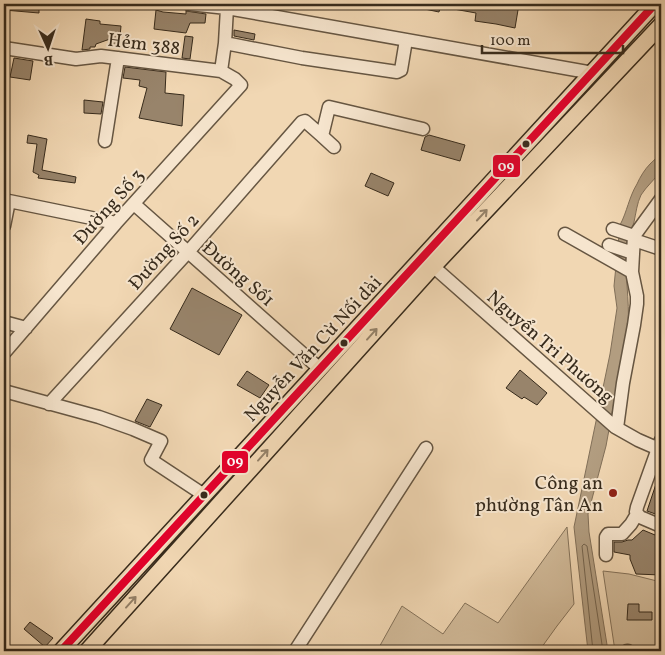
<svg xmlns="http://www.w3.org/2000/svg" width="665" height="655" font-family="Vollkorn,serif">
<style>
.green{fill:#d1ba99;stroke:#84725a}
.water{fill:#b29d80;stroke:#816f58}
.lines{fill:none;stroke-linecap:round;stroke-linejoin:round}
.shore{stroke:#74644e;stroke-width:1}
.building{fill:#98846b;stroke:#372b1c}
.minor-casing{stroke:#665642;stroke-width:15}
.major-casing{stroke:#372b1c;stroke-width:18}
.minor{stroke:#f6e5ce;stroke-width:12}
.major{stroke:#f1d7b3;stroke-width:15}
.bus-1-casing{stroke:#f6e5ce;stroke-width:11}
.bus-1{stroke:#e4002b;stroke-width:8}
.oneway{stroke:#948168}
.bus-dot{fill:#372b1c;stroke:#f6e5ce;stroke-width:2}
.poi-dot{fill:#8f2418;stroke:#f6e5ce;stroke-width:2}
.labels{text-anchor:middle;stroke-width:4;stroke-linejoin:round;paint-order:stroke}
.street-label{font-size:19px;fill:#372b1c;stroke:#f6e5ce}
.poi-label{font-size:19px;fill:#372b1c;stroke:#f6e5ce;text-anchor:end}
.line-badge{stroke:#f6e5ce;stroke-width:2}
.badge-label{font-size:14px;text-anchor:middle;font-weight:bold;fill:#fff}
</style>
<rect width="100%" height="100%" fill="#f1d7b3"/>
<filter id="stains"><feTurbulence type="fractalNoise" baseFrequency=".004" numOctaves="4"/><feColorMatrix values="0 0 0 0 .2 0 0 0 0 .09 0 0 0 0 .02 0 0 0 .5 -.17"/></filter>
<radialGradient id="worn" r=".72"><stop offset=".6" stop-color="#630" stop-opacity="0"/><stop offset="1" stop-color="#630" stop-opacity=".3"/></radialGradient>
<path class="green" d="M567,527L574,604L557,626L539,651H377L402,606L443,634L465,603L498,623Z
M603,571L629,574L661,582V651H615Z"/>
<path class="water" d="M661,152V171C655,179 646,187 641,195C637,203 636,213 634,222C632,230 628,239 627,248C624,274 630,300 628,326L606,446L588,514L589,532L608,651H588L574,527L610,354L617,308L614,286L620,225C627,212 629,197 637,184C640,177 645,169 650,164C654,160 658,157 661,152Z"/>
<g class="lines">
<path class="shore" d="M593,651L582,546L584,544L587,546L603,651"/>
</g>
<path class="building" d="M4,4H39V13L4,10Z
M415,4H441L439,12L415,7Z
M448,4H519L515,28L496,24L475,21L476,13L448,8Z
M156,10L163,12L186,14V11L206,14L205,23H190L186,33L154,29Z
M86,19L100,21V24L121,26L119,47L110,46V39L96,44L95,47H90V49L82,50Z
M234,30L255,34L254,40L234,36Z
M185,36L193,37L190,59L182,58Z
M14,58L33,61L30,80L10,77Z
M125,67L166,72L165,93L184,95L182,126L139,118L147,88L139,86L140,80L123,78Z
M84,100L103,102L101,114L84,113Z
M28,135L47,139L42,170L76,177L75,183L38,178L39,175L33,172L37,144L27,143Z
M429,135L465,145L460,161L421,150L425,137Z
M371,173L394,183L388,196L365,186Z
M192,288L242,315L219,355L170,329Z
M520,370L547,393L537,405L524,397L522,399L506,388Z
M247,371L269,385L260,398L237,385Z
M147,399L162,405L150,427L135,421Z
M660,472H661V516L647,511Z
M643,530L655,535L656,533L661,534V575L636,574L630,559V555L614,552V542H622L628,540H632Z
M628,604H639V612H652V620H627Z
M30,622L53,638L45,647L24,629Z"/>
<g class="lines">
<g class="minor-casing">
<path id="minor" d="M189,4L227,8L593,73
M225,43L302,58L397,72L401,70L406,40
M4,48L76,59L101,56L221,71L235,79L241,85L116,223L4,353
M221,71L225,43L227,8L225,4
M322,136L334,147
M105,141L118,58
M4,200L116,223
M134,204L320,369
M4,226L9,201
M613,229L634,236
M565,234L632,272L634,236L661,199
M634,240L661,249
M609,245L633,253
M427,261L615,427L638,440L661,450
M4,322L26,328
M4,391L99,417L133,429L161,441L151,460L204,495
M49,404L188,252L302,122L305,121L322,136L329,107L423,129
M617,428L623,383L634,325L637,304V296L632,272
M661,440L637,507L636,512L640,517L661,526
M606,555V537L608,534H622L631,524L637,514
M295,651L426,448
M627,651H628"/>
</g>
<g class="major-casing">
<path id="major" d="M61,651L655,4
M87,651L429,271L661,25"/>
</g>
<use href="#minor" class="minor"/>
<use href="#major" class="major"/>
<g class="bus-1-casing">
<path id="bus-1" d="M61,651L655,4"/>
</g>
<use href="#bus-1" class="bus-1"/>
</g>
<defs><path id="oneway-shaft" d="M-6 0H5M1.5-3L5.5 0L1.5 3" fill="none" stroke-width="1.6" stroke-linecap="round" stroke-linejoin="round" transform="scale(1.25)"/></defs>
<g class="oneway">
<use href="#oneway-shaft" transform="translate(482 215) rotate(-47)"/>
<use href="#oneway-shaft" transform="translate(372 334) rotate(-48)"/>
<use href="#oneway-shaft" transform="translate(263 455) rotate(-48)"/>
<use href="#oneway-shaft" transform="translate(131 602) rotate(-48)"/>
</g>
<g class="bus-dot">
<circle cx="526" cy="144" r="4.5"/>
<circle cx="344" cy="343" r="4.5"/>
<circle cx="204" cy="495" r="4.5"/>
</g>
<circle class="poi-dot" cx="613" cy="493" r="5"/>
<g class="labels">
<g class="street-label">
<text transform="translate(144 43) rotate(7)" y="7">Hẻm 388</text>
<text transform="translate(108 206) rotate(-48)" y="7">Đường Số 3</text>
<text transform="translate(163 251) rotate(-48)" y="7">Đường Số 2</text>
<text transform="translate(239 273) rotate(41)" y="7">Đường Số1</text>
<text transform="translate(551 346) rotate(41)" y="7">Nguyển Tri Phương</text>
<text transform="translate(312 348) rotate(-47)" y="7">Nguyễn Văn Cừ Nối dài</text>
</g>
<g class="poi-label">
<text x="603" y="489">Công an<tspan x="603" dy="22">phường Tân An</tspan></text>
</g>
</g>
<g class="line-badge">
<rect x="492" y="154" width="29" height="24" rx="5" fill="#e4002b"/>
<rect x="221" y="450" width="28" height="24" rx="5" fill="#e4002b"/>
</g>
<g class="badge-label">
<text x="506" y="171">09</text>
<text x="235" y="466">09</text>
</g>
<rect width="665" height="655" fill="none" stroke="#f1d7b3" stroke-width="20"/>
<rect x="5" y="5" width="655" height="645" fill="none" stroke="#372b1c" stroke-width="2.5"/>
<rect x="10" y="10" width="645" height="635" fill="none" stroke="#372b1c"/>
<g transform="translate(48 48) rotate(177)" stroke="#f6e5ce" stroke-width="4" paint-order="stroke">
<path d="M0-4L9 19L0 12L-9 19Z" fill="#372b1c"/>
<text y="-8" font-size="14" font-weight="bold" text-anchor="middle" fill="#372b1c">B</text>
</g>
<path d="M482 45v8h141v-8" fill="none" stroke="#372b1c" stroke-width="2.5"/>
<text x="490" y="45" font-size="15" fill="#372b1c" stroke="#f6e5ce" stroke-width="4" paint-order="stroke">100 m</text>
<rect width="100%" height="100%" filter="url(#stains)"/>
<rect width="100%" height="100%" fill="url(#worn)"/>
</svg>
